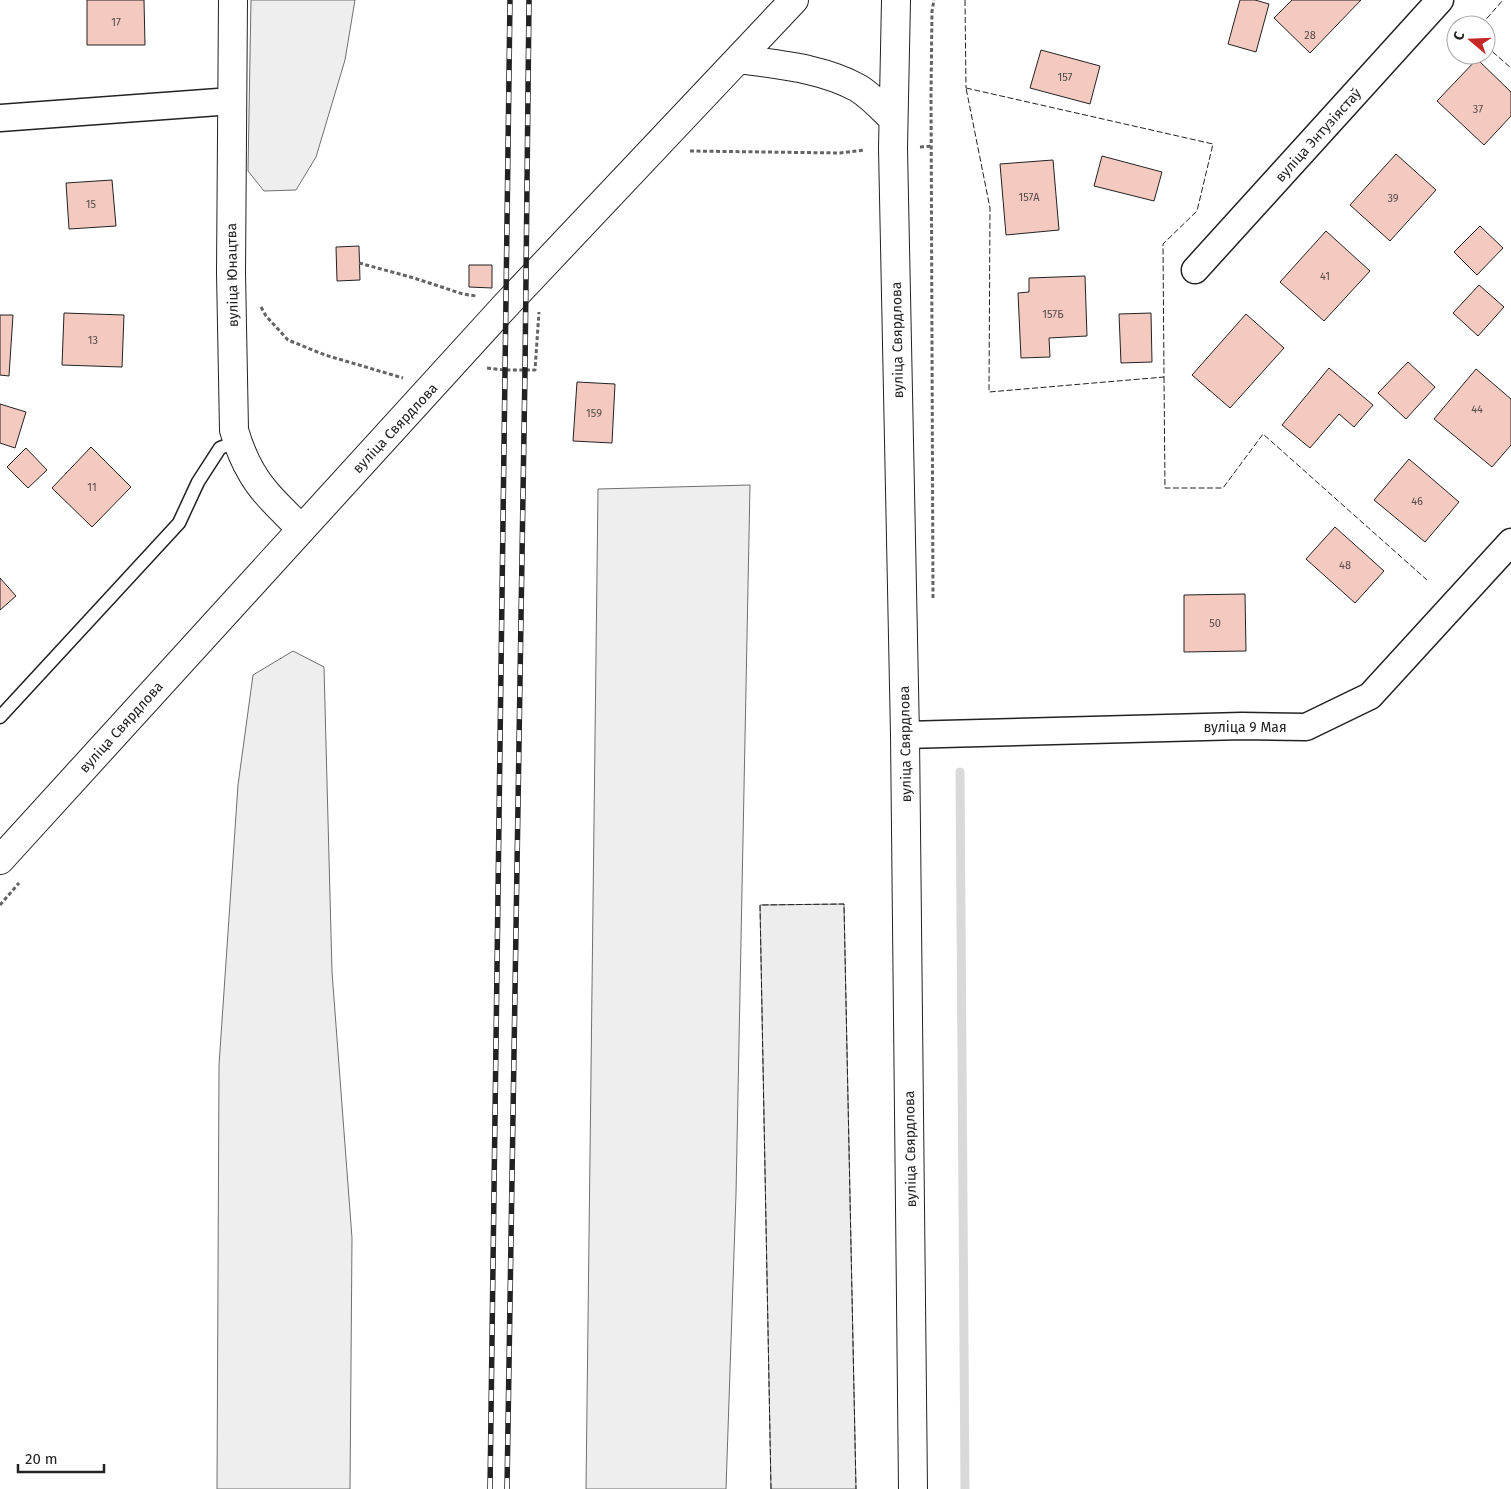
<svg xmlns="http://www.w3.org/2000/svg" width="1511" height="1489" font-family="'Fira Sans',sans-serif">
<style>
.green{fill:#eee;stroke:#6f6f6f}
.parking{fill:#ededed;stroke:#6f6f6f}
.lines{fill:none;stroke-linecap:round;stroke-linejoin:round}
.stream{stroke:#d9d9d9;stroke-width:9}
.building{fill:#f3c9c0;stroke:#222}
.service-casing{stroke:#222;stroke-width:15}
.minor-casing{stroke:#222;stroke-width:29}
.tertiary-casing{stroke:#222;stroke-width:30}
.path{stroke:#646464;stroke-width:3;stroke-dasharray:4 2.5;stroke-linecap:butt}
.service{stroke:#fff;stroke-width:12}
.minor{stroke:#fff;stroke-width:26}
.tertiary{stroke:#fff;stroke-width:28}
.rail-casing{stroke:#222;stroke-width:5.5}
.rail{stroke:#fff;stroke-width:4;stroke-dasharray:11;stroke-linecap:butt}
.fence{stroke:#222;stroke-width:1;stroke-dasharray:6 2.5;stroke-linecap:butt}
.labels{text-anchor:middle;stroke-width:4;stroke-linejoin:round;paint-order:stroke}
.number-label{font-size:11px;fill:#564c4a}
.street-label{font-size:14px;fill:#222;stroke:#fff}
</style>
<rect width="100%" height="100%" fill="#fff"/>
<path class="green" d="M251,0H355L345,60L316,157L296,190L264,191L248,171Z
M750,485L736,1194L726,1489H586L598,489Z
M293,651L324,667L332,972L352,1238L350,1489H217L219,1065L238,785L253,675Z"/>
<path class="parking" d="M844,904L856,1489H771L760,905Z"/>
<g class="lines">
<path class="stream" d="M960,772L965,1489"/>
</g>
<path class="building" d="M87,0H144L145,45H87Z
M1240,0H1255L1269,4L1256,52L1228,44Z
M1292,0H1361L1310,53L1274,18Z
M1041,50L1100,66L1090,104L1030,88Z
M1477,59L1511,92V116L1484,145L1437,101Z
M1396,154L1436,190L1390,241L1350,205Z
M1102,156L1162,172L1154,201L1094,186Z
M1053,160L1059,230L1006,235L1000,164Z
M112,180L116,226L69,229L66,183Z
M1480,226L1503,248L1477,275L1454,252Z
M1326,231L1370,271L1324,321L1280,282Z
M359,246L360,280L337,281L336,247Z
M469,265H492V288L469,287Z
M1085,276L1087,336L1049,338L1050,357L1021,358L1018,293L1029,292V278Z
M1479,285L1504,307L1478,336L1453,313Z
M64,313L124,315L122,367L62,365Z
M1151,313L1152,362L1121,363L1119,314Z
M1246,314L1284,348L1230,408L1192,375Z
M0,315H13L9,376L0,375Z
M1408,362L1435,387L1406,419L1378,393Z
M1329,368L1373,405L1354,427L1339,414L1310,448L1282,425Z
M1476,369L1511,399V445L1492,467L1434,419Z
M577,382L615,384L612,443L573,441Z
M0,404L26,412L15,448L0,443Z
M91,447L131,487L92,527L52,488Z
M26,448L47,470L28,488L7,467Z
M1409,459L1459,502L1425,542L1374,500Z
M1335,527L1384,571L1355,603L1306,559Z
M0,578L16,596L0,610Z
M1245,594L1246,651L1184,652V595Z"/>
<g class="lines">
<g class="service-casing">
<path id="service" d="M0,717L179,523L198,482L220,448L238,441"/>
</g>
<g class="minor-casing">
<path id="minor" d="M0,118L232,101
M1195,270L1440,0
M905,735L1242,726L1306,727L1370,696L1511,542"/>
</g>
<g class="tertiary-casing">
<path id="tertiary" d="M233,0L231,273L234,430C238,444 244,460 252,473C264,494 284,511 301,529
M896,0L893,148L905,735L913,1489
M739,59C779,65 822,68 858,88C871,96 882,108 892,118
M0,860L506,305L794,0"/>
</g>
<path class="path" d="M920,147L932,146
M690,151L840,153L864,150
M359,263L414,278L463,294L476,296
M261,307L266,316L288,340L325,355L403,378
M487,368L505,370H535L539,312
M933,598L931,94L932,11L934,0
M0,905L19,883"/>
<use href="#service" class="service"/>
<use href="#minor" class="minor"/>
<use href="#tertiary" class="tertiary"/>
<g class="rail-casing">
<path id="rail" d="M490,1489L510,0
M507,1489L525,370L529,0"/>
</g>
<use href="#rail" class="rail"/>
<path class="fence" d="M965,0L966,88
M1481,25L1503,0
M1486,46L1511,68
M966,88L1213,144L1197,211L1163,244L1164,377L989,392L990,208Z
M1164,377L1165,488H1223L1263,434L1427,580
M771,1489L760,905L844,904L856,1489"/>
</g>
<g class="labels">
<g class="number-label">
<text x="116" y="26">17</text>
<text x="1310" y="39">28</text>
<text x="1065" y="81">157</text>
<text x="1478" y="113">37</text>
<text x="1029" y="201">157А</text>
<text x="1393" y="202">39</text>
<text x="91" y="208">15</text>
<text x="1325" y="280">41</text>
<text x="1053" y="318">157Б</text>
<text x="93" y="344">13</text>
<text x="1477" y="413">44</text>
<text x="594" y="417">159</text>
<text x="92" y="491">11</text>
<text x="1417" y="505">46</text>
<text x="1345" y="569">48</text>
<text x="1215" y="627">50</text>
</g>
<g class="street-label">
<text transform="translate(1318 135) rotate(-48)" y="5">вуліца Энтузіястаў</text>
<text transform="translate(232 275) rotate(-91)" y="5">вуліца Юнацтва</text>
<text transform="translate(897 340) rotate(-91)" y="5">вуліца Свярдлова</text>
<text transform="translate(395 428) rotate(-47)" y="5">вуліца Свярдлова</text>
<text transform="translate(121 727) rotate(-48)" y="5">вуліца Свярдлова</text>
<text x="1245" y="732">вуліца 9 Мая</text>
<text transform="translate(905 744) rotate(-91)" y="5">вуліца Свярдлова</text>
<text transform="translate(910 1149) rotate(-91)" y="5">вуліца Свярдлова</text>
</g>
</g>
<g transform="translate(1471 40) rotate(289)"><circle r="24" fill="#ffffff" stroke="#a7a7a7"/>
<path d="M0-4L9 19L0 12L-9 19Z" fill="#c62828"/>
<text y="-8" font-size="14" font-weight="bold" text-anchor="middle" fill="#222222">С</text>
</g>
<path d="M18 1464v8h86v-8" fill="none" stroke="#222222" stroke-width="2.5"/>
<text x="25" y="1464" font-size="15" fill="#222222" stroke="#ffffff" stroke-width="4" paint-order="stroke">20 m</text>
</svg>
